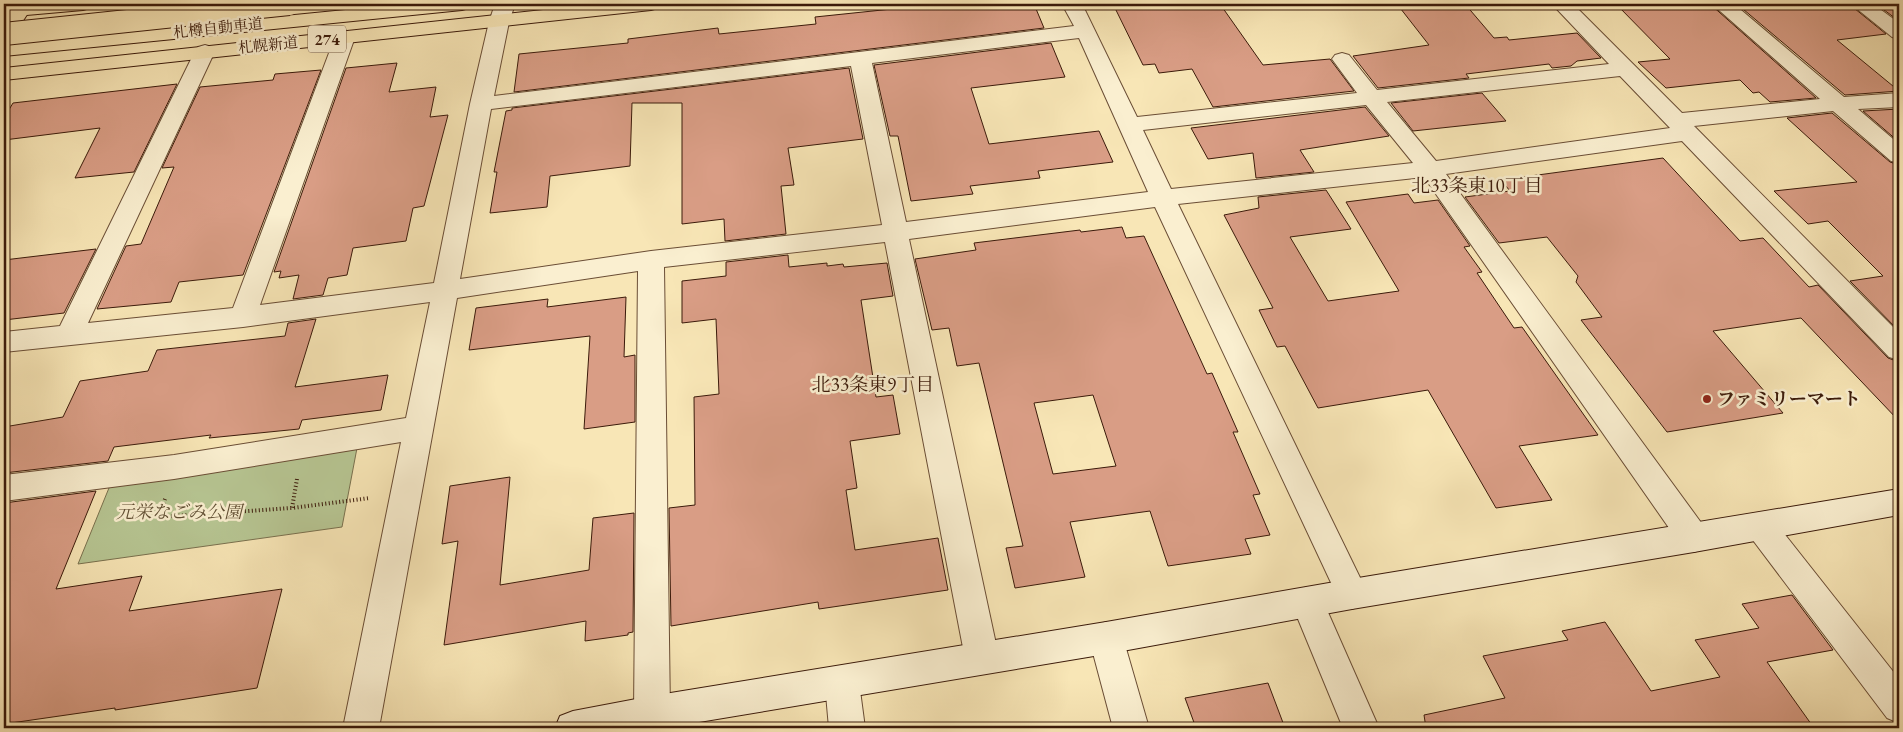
<svg xmlns="http://www.w3.org/2000/svg" width="1903" height="732" font-family="'EB Garamond','Noto Serif JP',serif">
<style>
.green{fill:#b7c693;stroke:#79704e}
.building{fill:#d99d85;stroke:#3b1a0a;fill-rule:evenodd}
.lines{fill:none;stroke-linecap:round;stroke-linejoin:round}
.street-casing{stroke:#6a4d35;stroke-width:2}
.secondary-casing{stroke:#3b1a0a;stroke-width:2}
.primary-casing{stroke:#3b1a0a;stroke-width:2}
.highway-casing{stroke:#3b1a0a;stroke-width:2}
.path{stroke:#3b1a0a;stroke-width:4;stroke-dasharray:1 2.5;stroke-linecap:butt}
.street{fill:#faefd0;fill-rule:evenodd}
.secondary{fill:#faefd0;fill-rule:evenodd}
.primary{fill:#f8e6b6;fill-rule:evenodd}
.highway{fill:#f8e6b6;fill-rule:evenodd}
.highway-bridge-casing{stroke:#3b1a0a;stroke-width:24;stroke-linecap:butt}
.highway-bridge{stroke:#f8e6b6;stroke-width:22}
.poi-dot{fill:#8f2418;stroke:#faefd0;stroke-width:2}
.labels{text-anchor:middle;stroke-width:5;stroke-linejoin:round;paint-order:stroke}
.far-street-label{font-size:15px;fill:#3b1a0a;stroke:#faefd0}
.shield{fill:#faefd0;stroke:#745a45;stroke-width:1}
.shield-label{font-size:16px;font-weight:bold;fill:#3b1a0a}
.poi-label{font-size:18px;font-weight:bold;fill:#3b1a0a;stroke:#faefd0;text-anchor:start}
.park-label{font-size:18px;font-style:italic;fill:#604e33;stroke:#faefd0}
.neighbourhood-label{font-size:19px;fill:#3b1a0a;stroke:#faefd0}
</style>
<rect width="100%" height="100%" fill="#f8e6b6"/>
<filter id="stains"><feTurbulence type="fractalNoise" baseFrequency=".004" numOctaves="4"/><feColorMatrix values="0 0 0 0 .2 0 0 0 0 .09 0 0 0 0 .02 0 0 0 .5 -.17"/></filter>
<radialGradient id="worn" r=".72"><stop offset=".6" stop-color="#630" stop-opacity="0"/><stop offset="1" stop-color="#630" stop-opacity=".3"/></radialGradient>
<path class="green" d="M357,448L342,527L78,564L111,483Z"/>
<path class="building" d="M940,4H1034L1044,28L514,92L519,54L628,43V39L718,28L719,34L816,24L815,17Z
M1113,4H1220L1263,65L1330,59L1354,91L1213,107L1192,69L1159,73L1155,64L1143,65Z
M1397,4H1465L1494,38L1507,37L1509,40L1577,33L1601,58L1577,61L1571,66L1552,68L1549,64L1466,74L1469,78L1378,88L1353,56L1429,45Z
M1616,4H1710L1816,98L1770,102L1759,92L1753,93L1740,80L1666,88L1638,62L1670,59Z
M1737,4H1849L1886,34L1837,40L1899,91L1845,95Z
M1876,4H1899V21Z
M1051,43L1065,77L971,88L989,144L1099,131L1113,162L1038,171L1040,178L970,186L973,194L911,201L898,136H890L874,65Z
M397,63L389,92L436,87L430,117L448,115L424,206L413,208L406,241L353,248L347,275L328,278L323,295L293,299L299,275L279,278L281,271L274,272L346,68Z
M849,68L863,139L788,148L794,185L781,186L786,234L725,241L724,219L682,224V103H632L630,166L550,176L547,207L490,213L497,172H494L506,111L512,110V108Z
M321,70L243,275L179,282L171,302L97,309L126,246L141,244L174,167L162,168L200,87L273,80L275,74Z
M177,84L134,172L75,178L100,128L4,140V118L13,103Z
M1482,93L1506,121L1413,131L1391,103Z
M1365,107L1389,136L1300,150L1314,172L1256,178L1253,153L1208,159L1191,128Z
M1899,109V142L1863,111Z
M1832,113L1890,162L1899,165V331L1850,281L1883,276L1828,221L1808,224L1774,191L1857,182L1787,118Z
M1663,158L1740,241L1763,238L1809,287L1818,285L1888,358L1899,362V421L1801,318L1713,331L1783,413L1667,432L1581,320L1602,317L1576,282L1578,276L1547,237L1499,243L1465,197L1510,191L1501,180Z
M1326,190L1351,229L1290,237L1328,301L1399,291L1346,202L1408,194L1414,203L1438,200L1470,246L1464,247L1482,272L1477,273L1514,328L1522,327L1598,435L1519,446L1552,500L1496,508L1428,390L1318,408L1285,346L1277,347L1259,310L1273,308L1224,215L1259,208L1258,197Z
M1122,227L1126,238L1144,236L1207,374L1212,373L1238,432H1233L1260,494L1253,495L1270,535L1245,539L1251,554L1168,566L1150,511L1070,522L1085,577L1015,588L1006,548L1023,546L979,363L957,366L949,328L932,330L915,259L976,250L974,243L1080,230L1081,232ZM1093,395L1116,466L1053,474L1034,403Z
M96,249L64,313L4,320V260Z
M788,255L789,267L827,263V266L843,264L844,267L887,263L893,296L861,300L876,397L893,395L900,434L850,441L857,488L846,490L855,550L938,538L948,590L819,609L818,602L671,626L669,508L695,505L694,397L719,394L716,319L682,323V281L726,276V262Z
M626,297L624,357L635,355V422L584,429L590,336L469,350L476,308L548,299L547,307Z
M316,319L295,387L388,375L381,410L302,420L299,429L209,438L211,435L114,447L108,461L4,473V427L63,417L80,381L148,371L157,350L285,336L288,323Z
M510,477L500,585L589,570L593,518L634,513L633,632L628,633V635L585,641L586,621L444,645L458,541L442,544L450,486Z
M96,491L56,589L142,576L129,611L282,589L257,688L115,710V708L4,724V503Z
M1792,595L1833,650L1767,662L1814,728H1426L1424,715L1505,698L1483,656L1568,640L1562,631L1605,622L1651,691L1720,677L1695,640L1759,628L1742,604Z
M1268,683L1285,728H1196L1185,698Z"/>
<g class="lines">
<g class="street-casing">
<path id="street" d="M495,4H515L509,22L494,96L1074,26L1062,4H1082L1137,117L1357,93L1332,59L1335,55L1342,53L1349,55L1377,90L1609,64L1552,4H1573L1682,113L1820,99L1712,4H1734L1844,97L1899,93V107L1858,109L1899,144V163L1891,161L1833,111L1694,126L1899,333V360L1889,357L1682,141L1446,174L1705,528L1710,538L1705,548L1694,552L1683,548L1424,177L1178,204L1368,594L1363,604L1352,609L1341,604L1155,207L909,239L999,658L994,669L982,674L970,669L965,658L885,242L664,267L670,713L664,725C655,729 649,729 640,725L634,713L638,271L457,298L379,728H343L401,442L174,479L4,501V475L174,455L406,418L430,302L243,327L4,352V332L60,326L195,51L198,47L205,45L212,47L215,51L88,323L233,308L335,37L338,33L345,31L352,33L355,37L260,305L434,283L470,104L489,22ZM1079,38L1148,192L906,222L872,63ZM851,66L882,225L651,251L460,279L491,109ZM1620,76L1670,128L1436,161L1387,102ZM1366,105L1413,163L1171,189L1143,130Z
M1851,4H1873L1899,23V39L1892,37Z
M1760,513L1771,517L1899,679V723L1887,718L1749,535L1745,526L1749,517Z
M1307,587L1319,592L1379,728H1343L1291,602L1295,592Z
M1106,622L1118,627L1123,638L1149,728H1113L1089,638L1094,627Z
M842,667L854,671L859,683L865,728H829L825,683L830,671Z"/>
</g>
<g class="secondary-casing">
<path id="secondary" d="M1899,489V515L1694,552L1352,609L1106,654L663,728H555L560,716L573,711L652,696L1106,622L1352,579Z"/>
</g>
<g class="primary-casing">
<path id="primary" d="M14,4H34L11,39L4,41V20Z"/>
</g>
<g class="highway-casing">
<path id="highway" d="M19,4H93L90,8L83,10L4,17V5Z
M406,4H472L469,8L462,10L4,56V44Z
M599,4H661L658,8L651,10L4,80V68Z"/>
</g>
<path class="path" d="M297,479L292,508L370,498
M165,499L159,517L292,508"/>
<use href="#street" class="street"/>
<use href="#secondary" class="secondary"/>
<use href="#primary" class="primary"/>
<use href="#highway" class="highway"/>
<g class="highway-bridge-casing">
<path id="highway-bridge" d="M4,34L289,4"/>
</g>
<use href="#highway-bridge" class="highway-bridge"/>
</g>
<circle class="poi-dot" cx="1707" cy="399" r="5"/>
<g class="labels">
<g class="far-street-label">
<text transform="translate(218 28) rotate(-6)" y="5">札樽自動車道</text>
<text transform="translate(268 45) rotate(-6)" y="5">札幌新道</text>
</g>
<rect class="shield" x="308" y="25.5" width="38" height="27" rx="4"/>
<g class="shield-label">
<text x="327" y="45">274</text>
</g>
<g class="poi-label">
<text x="1717" y="405">ファミリーマート</text>
</g>
<g class="park-label">
<text x="179" y="518">元栄なごみ公園</text>
</g>
<g class="neighbourhood-label">
<text x="1477" y="192">北33条東10丁目</text>
<text x="873" y="391">北33条東9丁目</text>
</g>
</g>
<rect width="1903" height="732" fill="none" stroke="#f8e6b6" stroke-width="20"/>
<rect x="5" y="5" width="1893" height="722" fill="none" stroke="#3b1a0a" stroke-width="2.5"/>
<rect x="10" y="10" width="1883" height="712" fill="none" stroke="#3b1a0a"/>
<rect width="100%" height="100%" filter="url(#stains)"/>
<rect width="100%" height="100%" fill="url(#worn)"/>
</svg>
